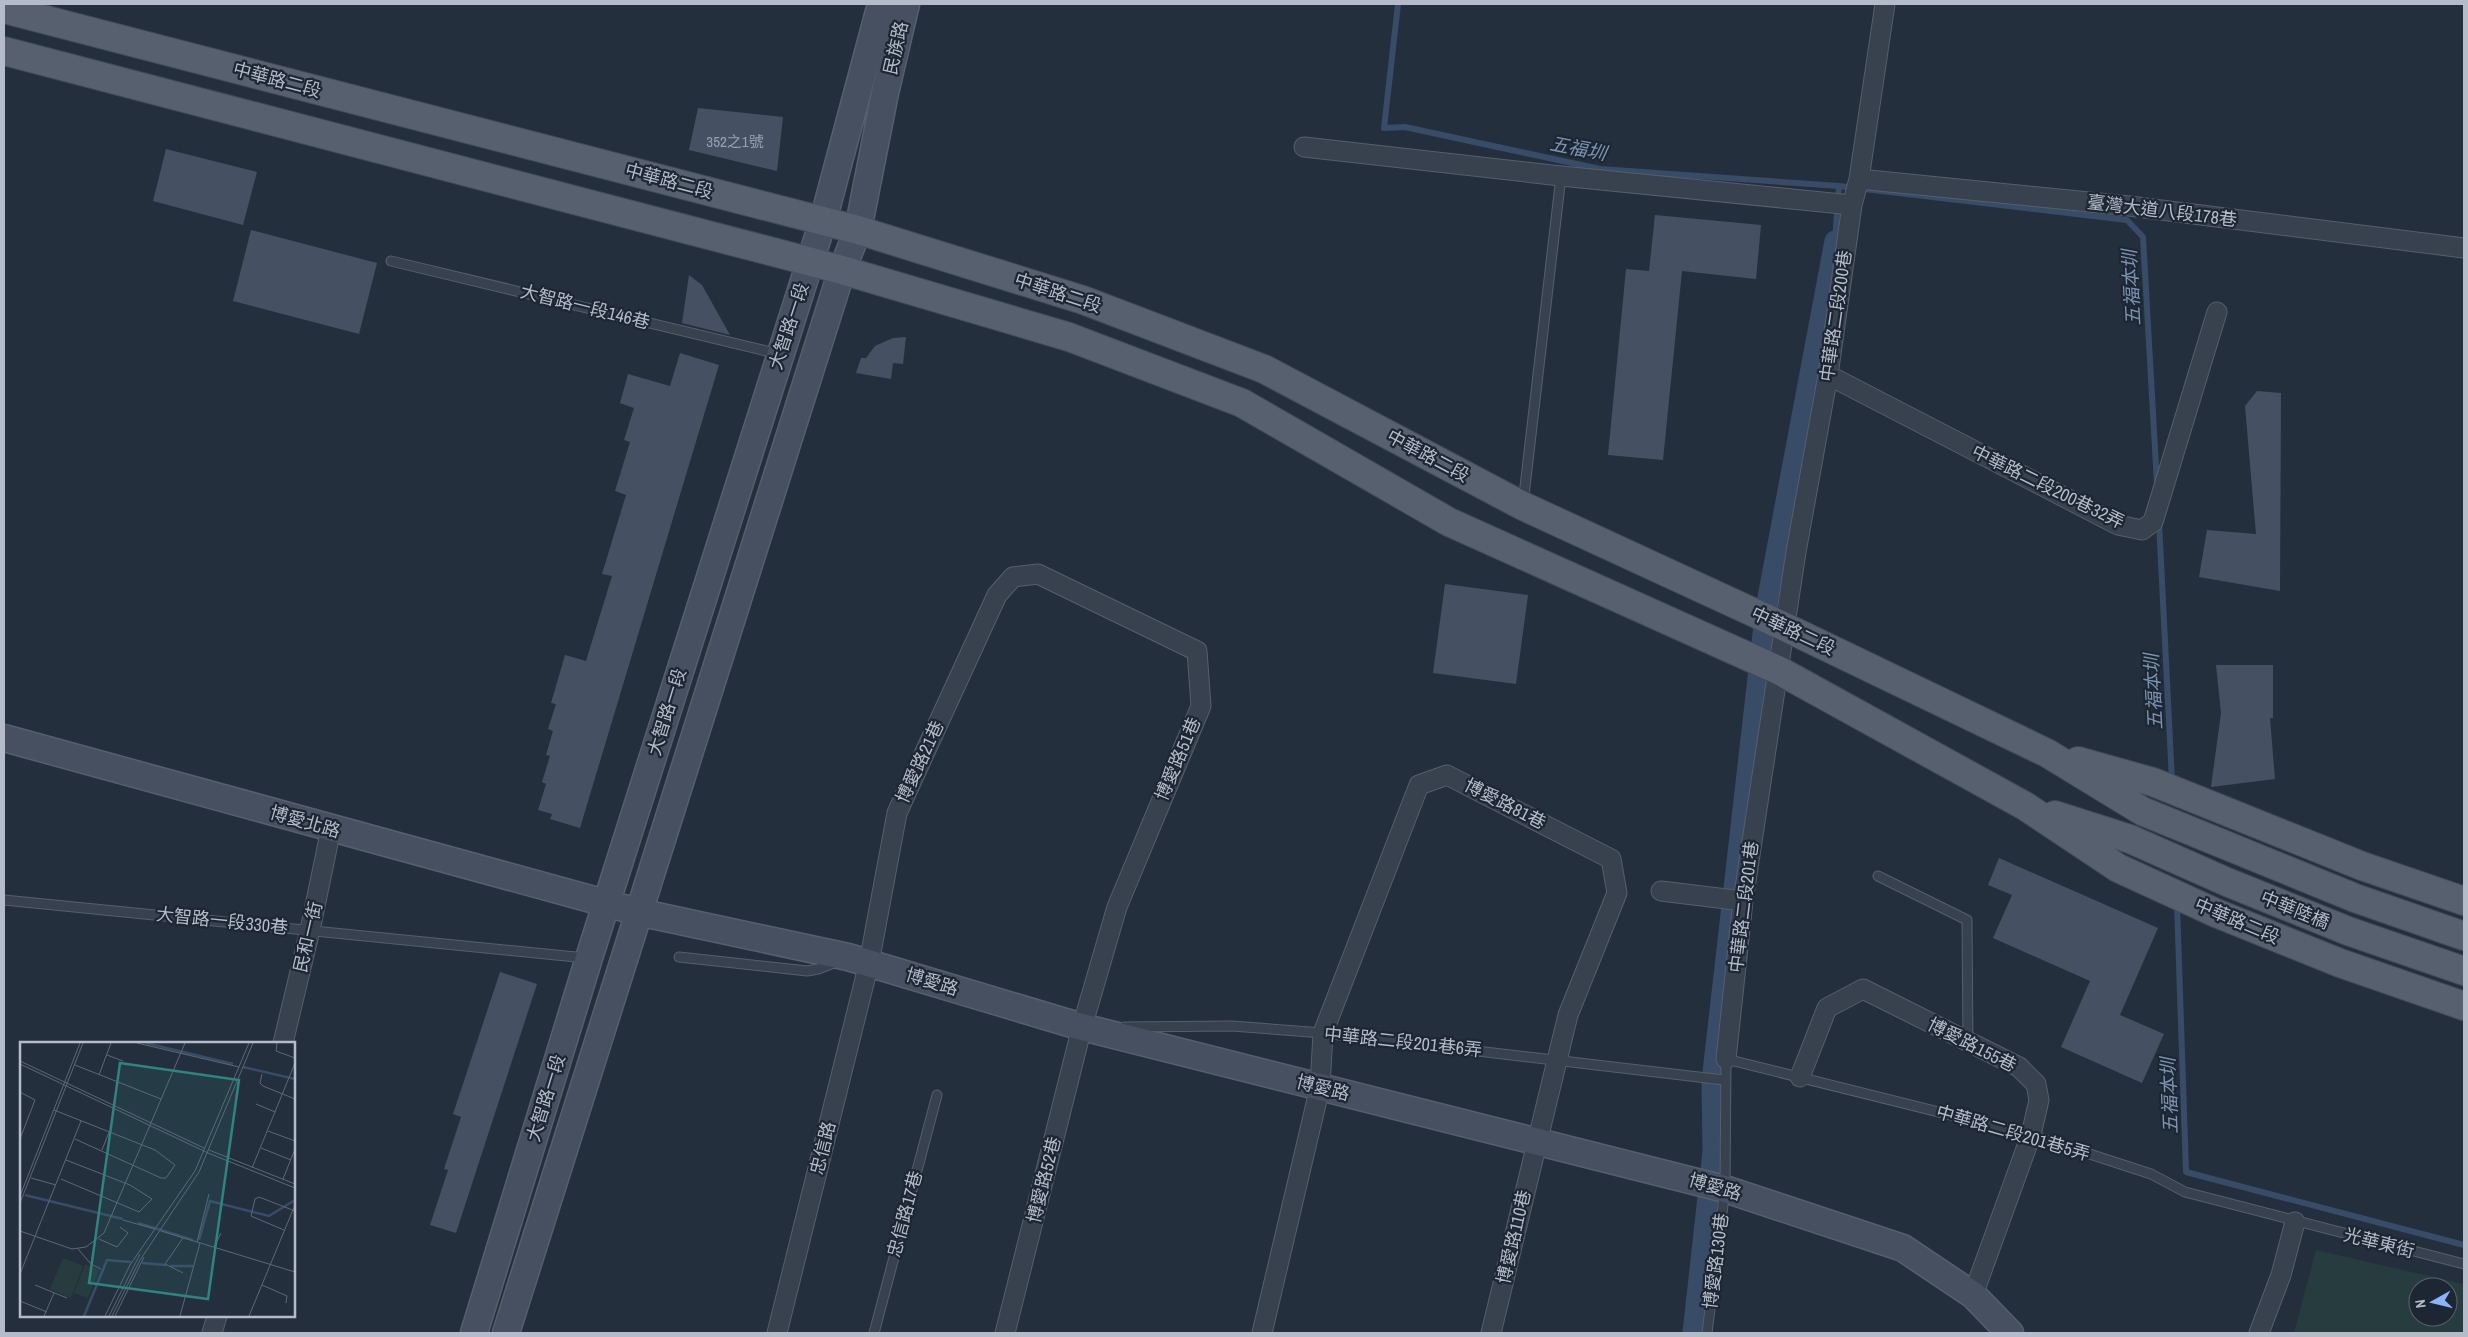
<svg xmlns="http://www.w3.org/2000/svg" width="2468" height="1337" font-family="'Archivo Narrow','Noto Sans TC',sans-serif">
<style>
.green{fill:#263c3f;fill-rule:evenodd}
.lines{fill:none;stroke-linecap:round;stroke-linejoin:round}
.stream{stroke:#394c67;stroke-width:6}
.canal{stroke:#394c67;stroke-width:21}
.building{fill:#455162}
.lane-casing{stroke:#565f6c;stroke-width:11}
.street-casing{stroke:#565f6c;stroke-width:21}
.secondary-casing{stroke:#565f6c;stroke-width:29}
.primary-casing{stroke:#414a57;stroke-width:30}
.lane{stroke:#38414e;stroke-width:9}
.street{stroke:#38414e;stroke-width:19}
.secondary{stroke:#465061;stroke-width:26}
.primary{stroke:#56606e;stroke-width:28}
.labels{text-anchor:middle;stroke-width:4.5;stroke-linejoin:round;paint-order:stroke}
.number-label{font-size:15px;fill:#98a1af}
.street-label{font-size:18px;fill:#b4bcc9;stroke:#1d2633}
.water-label{font-size:19px;font-style:italic;fill:#7c92b1;stroke:#1d2633}
.inset-river{fill:none;stroke:#394c67;stroke-width:2.5}
.inset-road{fill:none;stroke:#5e6776;stroke-width:1}
.view{fill:#308480;fill-opacity:0.15;stroke:#308480;stroke-width:2.5}
.inset-edge{fill:none;stroke:#b4bcc9;stroke-width:2.5}
</style>
<rect width="100%" height="100%" fill="#242f3e"/>
<path class="green" d="M2316,1250L2464,1284V1333H2294ZM2418,1287H2448V1317H2418Z"/>
<g class="lines">
<path class="stream" d="M1398,4L1384,128L1405,127L1600,169L1839,186L1835,241
M1839,186L2127,220L2143,237L2157,484
M2159,522L2172,781
M2177,904L2186,1172L2464,1245"/>
<path class="canal" d="M1693,1333L1713,1152L1712,1081L1766,608L1835,241"/>
</g>
<path class="building" d="M698,108L783,117L777,171L689,150Z
M166,149L257,172L243,225L153,201Z
M1655,215L1761,225L1756,279L1682,271L1663,460L1608,455L1626,269L1649,271Z
M251,230L377,263L359,334L233,301Z
M689,275L702,285L730,335L682,323Z
M906,337L903,364L893,363L891,379L856,373L861,358H866L875,346L893,338Z
M680,353L719,365L580,828L550,819L552,814L538,810L546,784L542,782L550,756L546,755L553,731L548,729L556,704L551,703L565,655L586,661L612,576L602,574L626,495L615,491L630,442L624,440L634,408L620,403L628,374L670,386Z
M2257,391L2281,393L2280,591L2199,577L2207,530L2256,534L2245,406Z
M1445,584L1528,595L1516,684L1433,673Z
M2216,665H2273V718H2270L2275,779L2211,787L2221,713Z
M1999,858L2158,928L2120,1015L2164,1034L2142,1083L2061,1047L2090,981L1993,938L2012,895L1988,885Z
M500,972L537,984L456,1233L430,1225L448,1170L444,1169L461,1117L453,1114Z"/>
<g class="lines">
<g class="lane-casing">
<path id="lane" d="M391,261L779,354
M1523,504L1561,176
M1878,876L1967,920L1968,1042
M4,900L586,958
M679,957L807,971L818,969L836,962
M1124,1027L1232,1026L1323,1033L1724,1080
M874,1333L937,1095
M1707,1333L1725,1189L1726,1059L2031,1135L2151,1174L2185,1192L2464,1264"/>
</g>
<g class="street-casing">
<path id="street" d="M1304,147L1561,176L1852,205
M1859,179L2129,206L2464,248
M1828,375L2118,525L2142,530L2153,522L2217,312
M1661,891L1743,901
M283,1043L310,930L331,829
M1726,1059L1743,901L1796,552L1828,375L1852,205L1859,179L1885,4
M1800,1077L1827,1008L1863,989L2019,1067L2036,1084L2039,1100L2031,1135L1973,1295
M212,1333L217,1316
M777,1333L869,963L897,813L997,595L1013,577L1038,574L1197,651L1201,706L1117,907L1082,1027L1005,1333
M1262,1333L1320,1087L1323,1033L1419,785L1447,775L1611,859L1617,893L1568,1015L1491,1333
M2259,1333L2281,1275L2295,1222"/>
</g>
<g class="secondary-casing">
<path id="secondary" d="M4,738L638,912L848,957L1082,1027L1725,1189L1903,1248L1973,1295L2010,1333
M474,1333L589,958L823,221L881,4
M506,1333L842,270L858,230L885,93L906,4"/>
</g>
<g class="primary-casing">
<path id="primary" d="M4,9L858,230L1083,300L1264,369L1523,506L1785,627L2047,753L2142,811L2355,898L2464,936
M4,51L842,270L1069,337L1242,403L1449,522L1778,670L2025,806L2118,868L2216,913L2340,963L2464,1006
M2078,761L2153,782L2362,866L2464,901
M2055,815L2130,839L2227,882L2348,931L2464,971"/>
</g>
<use href="#lane" class="lane"/>
<use href="#street" class="street"/>
<use href="#secondary" class="secondary"/>
<use href="#primary" class="primary"/>
</g>
<g class="labels">
<g class="number-label">
<text x="735" y="147">352之1號</text>
</g>
<g class="street-label">
<text transform="translate(896 48) rotate(-77)" y="6">民族路</text>
<text transform="translate(277 80) rotate(15)" y="6">中華路二段</text>
<text transform="translate(669 181) rotate(15)" y="6">中華路二段</text>
<text transform="translate(2162 211) rotate(7)" y="6">臺灣大道八段178巷</text>
<text transform="translate(1058 293) rotate(18)" y="6">中華路二段</text>
<text transform="translate(585 307) rotate(14)" y="6">大智路一段146巷</text>
<text transform="translate(1836 316) rotate(-82)" y="6">中華路二段200巷</text>
<text transform="translate(789 326) rotate(-72)" y="6">大智路一段</text>
<text transform="translate(1428 456) rotate(28)" y="6">中華路二段</text>
<text transform="translate(2048 487) rotate(26)" y="6">中華路二段200巷32弄</text>
<text transform="translate(1793 631) rotate(25)" y="6">中華路二段</text>
<text transform="translate(667 712) rotate(-73)" y="6">大智路一段</text>
<text transform="translate(1178 759) rotate(-67)" y="6">博愛路51巷</text>
<text transform="translate(920 762) rotate(-65)" y="6">博愛路21巷</text>
<text transform="translate(1505 804) rotate(27)" y="6">博愛路81巷</text>
<text transform="translate(305 822) rotate(16)" y="6">博愛北路</text>
<text transform="translate(1744 907) rotate(-83)" y="6">中華路二段201巷</text>
<text transform="translate(2295 910) rotate(22)" y="6">中華陸橋</text>
<text transform="translate(222 921) rotate(6)" y="6">大智路一段330巷</text>
<text transform="translate(2237 921) rotate(23)" y="6">中華路二段</text>
<text transform="translate(308 937) rotate(-77)" y="6">民和一街</text>
<text transform="translate(932 982) rotate(17)" y="6">博愛路</text>
<text transform="translate(1403 1042) rotate(6)" y="6">中華路二段201巷6弄</text>
<text transform="translate(1972 1045) rotate(27)" y="6">博愛路155巷</text>
<text transform="translate(1323 1088) rotate(14)" y="6">博愛路</text>
<text transform="translate(546 1098) rotate(-73)" y="6">大智路一段</text>
<text transform="translate(2013 1133) rotate(16)" y="6">中華路二段201巷5弄</text>
<text transform="translate(823 1148) rotate(-76)" y="6">忠信路</text>
<text transform="translate(1044 1180) rotate(-76)" y="6">博愛路52巷</text>
<text transform="translate(1715 1187) rotate(16)" y="6">博愛路</text>
<text transform="translate(905 1214) rotate(-75)" y="6">忠信路17巷</text>
<text transform="translate(1514 1237) rotate(-77)" y="6">博愛路110巷</text>
<text transform="translate(2379 1243) rotate(14)" y="6">光華東街</text>
<text transform="translate(1716 1261) rotate(-83)" y="6">博愛路130巷</text>
</g>
<g class="water-label">
<text transform="translate(1578 148) rotate(11)" y="7">五福圳</text>
<text transform="translate(2131 288) rotate(-93)" y="7">五福本圳</text>
<text transform="translate(2153 692) rotate(-93)" y="7">五福本圳</text>
<text transform="translate(2169 1096) rotate(-92)" y="7">五福本圳</text>
</g>
</g>
<g transform="translate(20 1042)">
<rect width="275" height="275" fill="#242f3e"/>
<path d="M43,216L63,224L51,256L30,247ZM65,222L79,228L68,256L54,251Z" fill="#263c3f"/>
<path class="inset-river" d="M126,1L213,22M223,25L275,37M5,153L103,177M118,181L173,198M179,198L190,159L249,174L275,158M122,221L146,223M150,224H173M64,274L87,218L111,220"/>
<path class="inset-road" d="M117,1L219,25M257,1L256,9L275,16M87,13L103,19M0,19L184,106M0,22L188,111L275,146M55,23L141,57M242,32L240,41L243,44L275,57M79,33L91,1M0,50L15,58L0,97M236,62L255,70M34,68L135,108L155,123L146,136H141L55,97M248,89L275,99M241,106L271,118M82,108L89,90M189,108L275,142M232,126L275,21M11,136L36,143M41,137L119,170L132,157L110,143L46,118M263,137L275,107M0,154L60,1M0,161L63,1M103,178L135,187M264,188L231,174L235,157L239,155L275,169M0,189L52,207L66,205L84,191L165,1M141,189L275,230M163,196L145,222L163,231M79,197L97,205L108,191L100,185M177,200L189,152M194,205L201,191M58,207L71,222L81,227M0,232L61,79M15,243L47,256M242,243L267,254L266,261M0,259L27,270M24,274L34,251M85,274L110,223L175,129L229,1M89,274L120,212M92,274L120,218L179,130L233,1M95,274L124,215M160,274L180,201M229,274L275,163"/>
<path class="view" d="M100,21L219,38L188,257L69,241Z"/>
<rect width="275" height="275" class="inset-edge"/>
</g>
<rect width="2468" height="1337" fill="none" stroke="#b4bcc9" stroke-width="10"/>
<g transform="translate(2433 1302) rotate(262)"><circle r="24" fill="#1d2633" stroke="#59626f"/>
<path d="M0-4L9 19L0 12L-9 19Z" fill="#8ab4f8"/>
<text y="-8" font-size="14" font-weight="bold" text-anchor="middle" fill="#b4bcc9">N</text>
</g>
</svg>
